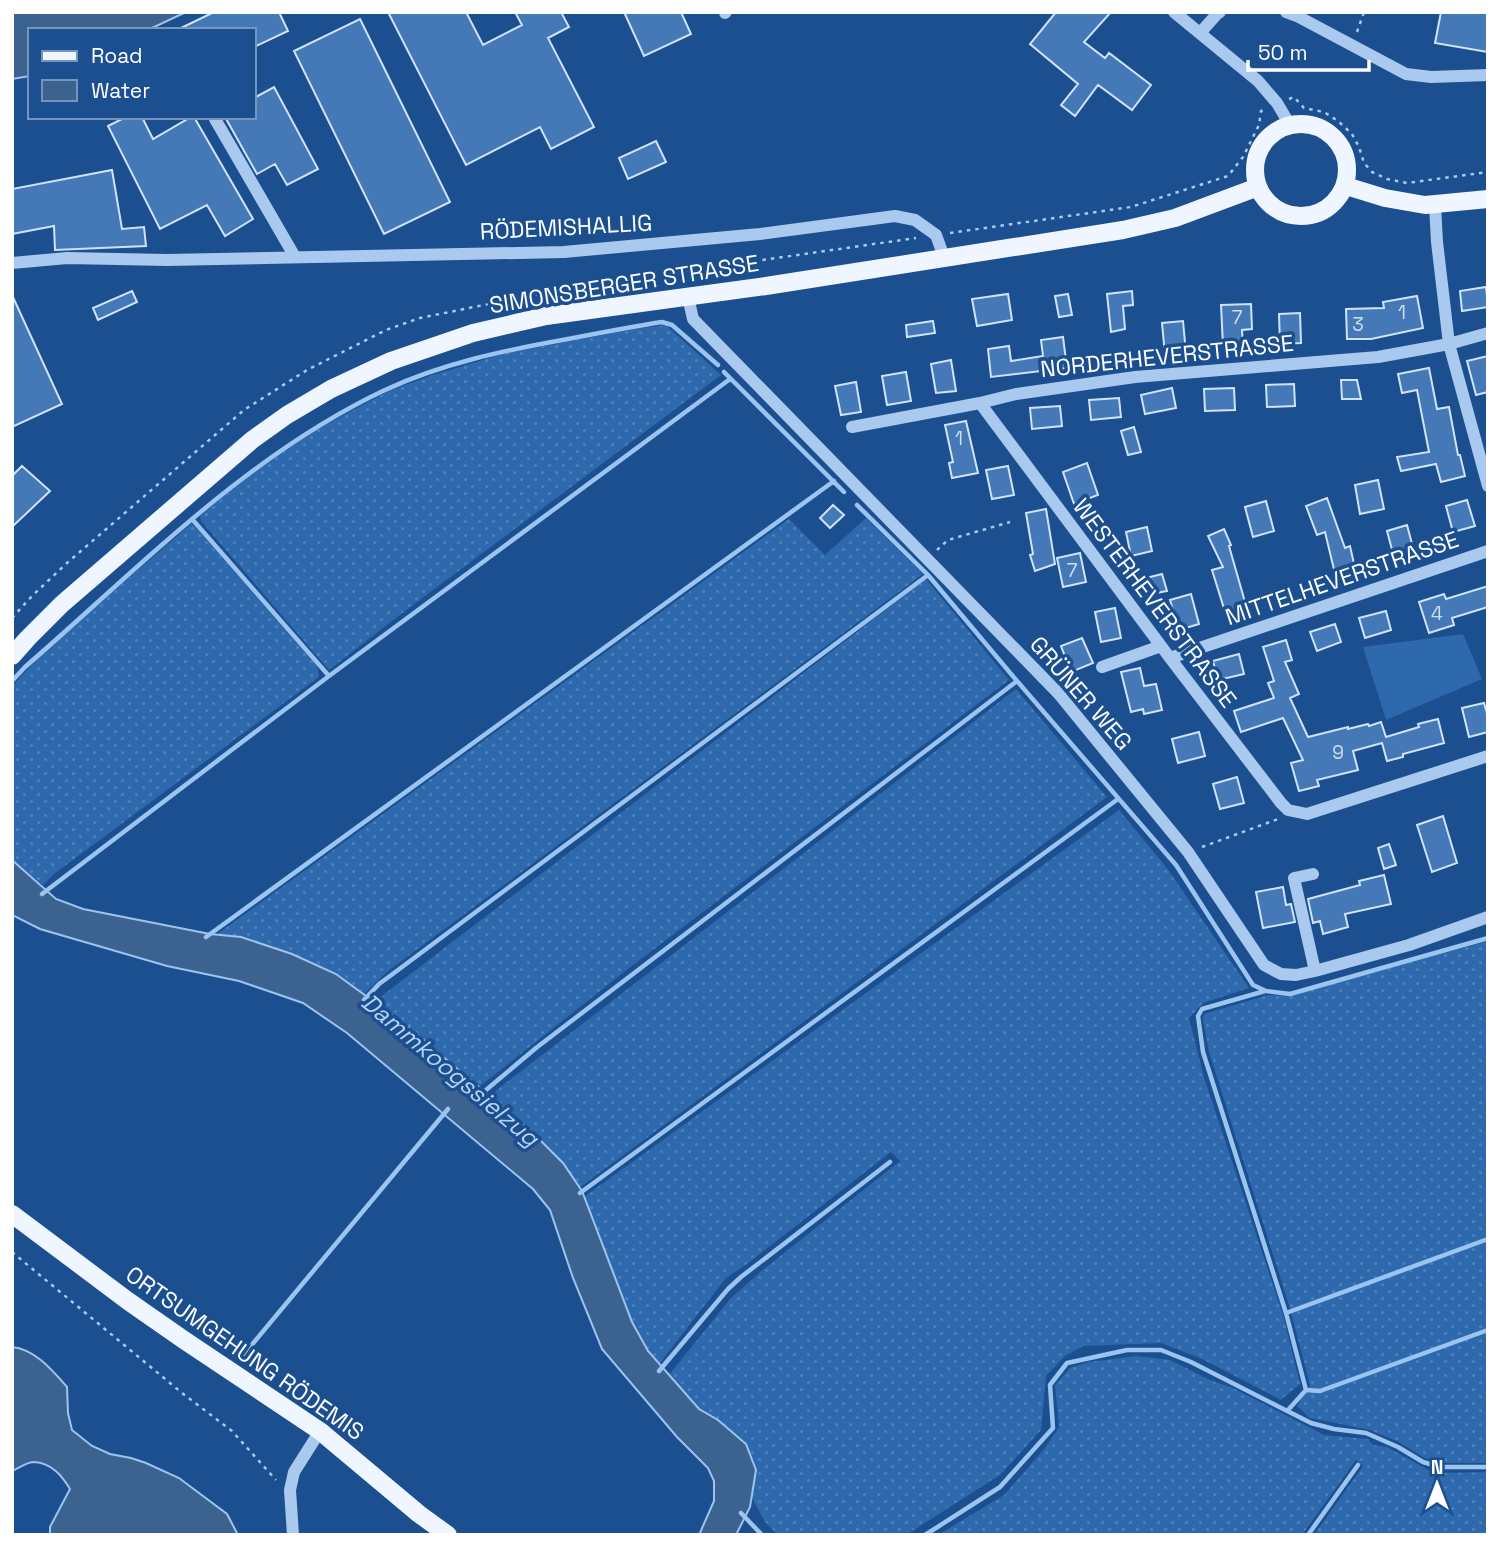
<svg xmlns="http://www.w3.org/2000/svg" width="1500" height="1547" font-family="'Space Grotesk',sans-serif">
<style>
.grass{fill:url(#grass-dots)}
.garden{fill:#2e69ad}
.water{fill:#3c6290;stroke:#9cc4f0;stroke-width:2}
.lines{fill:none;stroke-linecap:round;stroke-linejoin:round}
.stream{stroke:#9cc4f0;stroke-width:4.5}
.building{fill:#4478b7;stroke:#cfe3fa;stroke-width:2}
.path{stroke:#a9c9ee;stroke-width:2.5;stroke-dasharray:3.5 5;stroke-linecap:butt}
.minor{stroke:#a9c9ee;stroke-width:12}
.major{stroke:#f0f6ff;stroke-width:18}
.labels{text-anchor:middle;stroke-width:7;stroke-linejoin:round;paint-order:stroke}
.number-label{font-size:19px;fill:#d0dded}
.street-label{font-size:23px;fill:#fff;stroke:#1b4f8f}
.water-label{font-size:24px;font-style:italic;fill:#b5d3f5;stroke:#1b4f8f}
</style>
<defs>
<pattern id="grass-dots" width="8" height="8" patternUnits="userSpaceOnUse" patternTransform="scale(1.75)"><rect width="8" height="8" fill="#2e69ad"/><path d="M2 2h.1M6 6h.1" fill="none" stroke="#4d80b9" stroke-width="1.8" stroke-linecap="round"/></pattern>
</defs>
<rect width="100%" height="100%" fill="#1b4f8f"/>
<path class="grass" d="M666,325L721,375L401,614L329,670L201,521L200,516L248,476L312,432L389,391L433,375L506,353L635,329Z
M866,518L923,574L388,971L364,994L336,974L241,937L216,935L789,519L825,555Z
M192,523L317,666L319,677L54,874L43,885L12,860V686L42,654Z
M926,579L1009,680L624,972L479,1087L407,1026L374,1002Z
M1016,689L1107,797L579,1188L563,1163L535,1135L489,1096Z
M1119,810L1167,868L1249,988L1203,1003L1189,1018L1204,1077L1283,1315L1300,1384L1281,1400L1202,1359L1161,1343L1083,1346L1065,1356L1046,1376L1041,1430L1000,1475L906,1535H778L765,1522L751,1496L756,1470L718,1420L699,1410L669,1375L730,1299L759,1273L900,1161L891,1152L747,1264L726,1278L659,1364L648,1351L632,1322L584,1197Z
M1488,941V1463H1441L1423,1457L1399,1442L1370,1430L1310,1418L1297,1406L1310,1385L1289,1305L1209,1052L1203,1020L1204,1014L1268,995L1288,996Z
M1137,1356L1170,1360L1210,1380L1233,1388L1324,1435L1368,1439L1373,1445L1387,1447L1434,1473L1488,1472V1535H1314L1363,1466L1356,1460L1302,1535H938L1004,1495L1045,1448L1059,1427L1055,1385L1070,1368L1089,1362Z"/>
<path class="garden" d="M1463,634L1482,679L1386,720L1363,647Z"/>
<path class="water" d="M12,12H186L148,30H30V76L12,79Z
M12,860L56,899L83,909L210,934L241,937L292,954L336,974L407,1026L535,1135L563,1163L582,1191L632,1322L648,1351L699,1409L718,1420L746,1444L756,1470L750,1507L736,1535H699L714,1501V1481L708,1468L677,1437L602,1349L573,1278L550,1210L533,1189L347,1033L303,1003L239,981L167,966L40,929L12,915Z
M12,1347C35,1349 53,1371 67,1387L68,1413L72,1430L92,1446L110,1454L131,1458L146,1463L179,1478L227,1514L238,1535H50V1527L70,1489C62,1476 52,1463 34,1462C27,1462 19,1468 12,1471Z"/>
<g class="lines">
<path class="stream" d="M724,372L844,492
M857,505L928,575L1017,681L1176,865L1253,985L1266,991L1290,994L1488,938
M192,519L329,676
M12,681L25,667C139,568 247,455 385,390C443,363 506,350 568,339C599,333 630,327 662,322L672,325L718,365
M42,894L329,676L730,379
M206,937L834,481
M1265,991L1202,1009L1198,1016L1203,1052L1286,1313L1306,1390L1288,1410
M364,1000L379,984L394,973L928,575
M480,1095L536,1048L1017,681
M580,1193L1118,799
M1286,1313L1488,1239
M240,1359L448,1109
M659,1371L728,1289L741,1277L890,1162
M1306,1390L1320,1391L1488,1330
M741,1513L762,1535
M925,1535L1000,1487L1053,1428L1050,1385L1067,1363L1127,1350H1161L1191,1362L1311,1423L1334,1429L1366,1433L1398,1447L1423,1462L1440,1467H1488
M1308,1535L1358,1465"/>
</g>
<path class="building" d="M214,12H279L288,31L254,47V30H177Z
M388,12H466L483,45L522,25L515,12H561L569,27L548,38L594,127L551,149L540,127L466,165Z
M624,12H681L691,34L644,56Z
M1056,12H1111L1084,42L1105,58L1109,53L1151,85L1132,110L1098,85L1075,116L1061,105L1078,84L1030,44Z
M1441,12H1488V52L1435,43Z
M360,19L450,202L384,234L294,51Z
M274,87L318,169L287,185L275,164L257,174L225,117H254V98Z
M126,117H142L153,139L191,117H194L253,219L225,236L207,205L160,229L108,126Z
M656,141L666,162L628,179L619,158Z
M112,170L122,229L144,227L146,246L55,250L54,226L12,234V189Z
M1486,287L1488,307L1462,311L1460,291Z
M132,291L137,302L98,320L93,308Z
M1132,291L1133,305L1123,306L1125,329L1111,332L1107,294Z
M1008,294L1012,320L977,326L972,299Z
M1068,294L1072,315L1059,317L1055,296Z
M12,295L62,404L12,427Z
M1417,296L1423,328L1371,339H1347L1346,309L1384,308L1383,302Z
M1251,304L1252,329L1242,330L1243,345L1223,346L1221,305Z
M1300,313L1301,343L1280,344L1279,314Z
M933,321L935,333L907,337L906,325Z
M1183,321L1186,353L1165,355L1162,323Z
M1063,337L1067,368L991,377L988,349L1009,346L1011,361L1043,356L1041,340Z
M1488,356V392L1476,395L1467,361Z
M951,360L956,391L936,393L931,364Z
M1429,368L1437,409L1449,407L1458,455H1460L1465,476L1441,482L1436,464L1401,471L1397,457L1429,452L1417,390L1402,393L1398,374Z
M906,372L911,401L887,405L882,376Z
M1341,380H1357L1361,399H1342Z
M856,382L861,412L841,415L835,386Z
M1294,384L1295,406L1267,407L1266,385Z
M1172,388L1176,408L1145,414L1141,395Z
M1234,388L1235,410L1205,411L1204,389Z
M1119,398L1121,417L1091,420L1089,400Z
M1060,406L1062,426L1032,429L1030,408Z
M966,421L978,473L952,478L949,463L953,462L945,425Z
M1134,427L1141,452L1128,455L1121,431Z
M1087,463L1098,495L1074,504L1063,472Z
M22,466L50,491L12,527V476Z
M1008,466L1014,495L992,499L986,470Z
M1378,480L1384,509L1360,514L1355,485Z
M1327,498L1345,548L1350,546L1357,577L1337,582L1325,532L1317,535L1306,506Z
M1467,500L1475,526L1453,532L1446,506Z
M1266,501L1274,531L1253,537L1245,507Z
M833,505L844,515L830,528L820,518Z
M1046,509L1055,564L1035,571L1030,555L1033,554L1026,513Z
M1407,525L1415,555L1395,561L1387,531Z
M1147,527L1152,551L1131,556L1126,532Z
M1224,529L1231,545L1229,546L1247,609L1226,615L1212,570L1223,567L1208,536Z
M1080,553L1086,582L1063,587L1057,558Z
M1162,574L1167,591L1151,594L1146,578Z
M1488,586V607L1452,618L1454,625L1429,633L1419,602L1444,594L1446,599Z
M1191,594L1199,624L1179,630L1170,600Z
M1115,608L1121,638L1101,642L1095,612Z
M1386,611L1391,630L1365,638L1359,618Z
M1335,624L1341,642L1317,651L1310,632Z
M1082,638L1093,663L1071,672L1061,646Z
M1286,640L1292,660L1285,662L1299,694L1290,698L1308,737L1348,727V729L1368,724L1369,726L1381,722L1386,737L1419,727L1418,724L1438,719L1444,743L1403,754V757L1387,761L1382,743L1353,751L1358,770L1317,780L1319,786L1299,791L1291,763L1303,760L1283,718L1241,732L1234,711L1274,698L1268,683L1274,681L1263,647Z
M1239,654L1244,674L1218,680L1213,661Z
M1140,668L1144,686L1156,684L1162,710L1144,714L1143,709L1131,712L1121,672Z
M1484,703L1488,717V732L1469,737L1462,708Z
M1199,732L1205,756L1178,763L1172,739Z
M1237,777L1244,803L1220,809L1213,784Z
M1443,816L1457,863L1432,872L1417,825Z
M1389,844L1396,865L1384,869L1378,848Z
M1384,875L1391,904L1345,914L1348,927L1323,934L1320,921L1313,923L1308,899L1360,885L1359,881Z
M1283,887L1286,905L1291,904L1295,922L1263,928L1256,892Z"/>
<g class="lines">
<path class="path" d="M1357,32L1364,12
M1289,99L1294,97L1304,108L1324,112L1338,121L1352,134L1359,147L1364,163L1372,172L1387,179L1407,183L1488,172
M950,233L1131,207L1228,176L1243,157L1259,125L1261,111L1264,110
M937,550L948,540L1010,522
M12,618L32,596L67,563L244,410L307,370L386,330L420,318L567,288L916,238
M1202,847L1278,819
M12,1252L182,1393L232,1431L276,1480"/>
<path class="minor" d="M1174,12L1258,81L1277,103L1290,125
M1286,12L1297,16L1406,74L1431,77L1488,75
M725,13L726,12
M1200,33L1217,14L1220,12
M215,119L295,257
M1435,205L1437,242L1449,344L1488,486
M12,263L67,258L167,260L564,252L760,234L895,216L915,220L936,235L944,257
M688,297L693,319L1058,693L1188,852L1264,965L1281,974L1296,975L1315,971L1409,945L1488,917
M980,403L1170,658L1281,803L1288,810L1307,814L1488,756
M852,427L980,403L1016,394L1135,377L1378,357L1449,344L1488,333
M1170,658L1488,551
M1102,667L1161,646
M1313,874L1294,878L1315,971
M293,1535L290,1490L294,1472L320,1431"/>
<path class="major" d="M1255 170a46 46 0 1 1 92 0a46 46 0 1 1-92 0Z
M1346,186L1385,198L1425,205L1488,199
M12,656L28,638L62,604L252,440L287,415L331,389L391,361L473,333L546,316L766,286L1123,230L1175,218L1258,187
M12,1214L128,1301L184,1340L320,1431L419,1514L448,1535"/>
</g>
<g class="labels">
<g class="number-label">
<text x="1402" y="319">1</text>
<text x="1237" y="324">7</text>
<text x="1358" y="331">3</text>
<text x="959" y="445">1</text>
<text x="1072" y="577">7</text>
<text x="1437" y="620">4</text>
<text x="1338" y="759">9</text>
</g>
<g class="street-label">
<text transform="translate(566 227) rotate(-3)" y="8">RÖDEMISHALLIG</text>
<text transform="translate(624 284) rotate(-9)" y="8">SIMONSBERGER STRASSE</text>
<text transform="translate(1167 356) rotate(-6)" y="8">NORDERHEVERSTRASSE</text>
<text transform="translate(1342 578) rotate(-19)" y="8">MITTELHEVERSTRASSE</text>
<text transform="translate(1155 603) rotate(53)" y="8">WESTERHEVERSTRASSE</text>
<text transform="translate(1081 693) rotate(49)" y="8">GRÜNER WEG</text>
<text transform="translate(245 1353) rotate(35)" y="8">ORTSUMGEHUNG RÖDEMIS</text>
</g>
<g class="water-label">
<text transform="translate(450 1070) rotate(40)" y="8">Dammkoogssielzug</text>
</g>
</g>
<rect width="1500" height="1547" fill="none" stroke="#ffffff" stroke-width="28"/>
<rect x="28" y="28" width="228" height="91" fill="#1b4f8f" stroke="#7695bc" stroke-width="2"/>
<rect x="42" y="51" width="35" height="10" fill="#f0f6ff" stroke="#7695bc" stroke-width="2"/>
<text x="91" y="63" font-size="21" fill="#ffffff">Road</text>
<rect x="42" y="80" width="35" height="21" fill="#3c6290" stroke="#7695bc" stroke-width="2"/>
<text x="91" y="98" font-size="21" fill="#ffffff">Water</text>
<g transform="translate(1437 1484)" stroke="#1b4f8f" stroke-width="5" paint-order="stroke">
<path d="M0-5L12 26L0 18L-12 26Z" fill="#ffffff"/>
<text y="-10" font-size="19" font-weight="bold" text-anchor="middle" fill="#ffffff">N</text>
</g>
<path d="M1248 60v10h121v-10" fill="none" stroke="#ffffff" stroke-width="3.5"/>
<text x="1258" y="60" font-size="21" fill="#ffffff" stroke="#1b4f8f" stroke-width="5" paint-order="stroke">50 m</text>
</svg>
